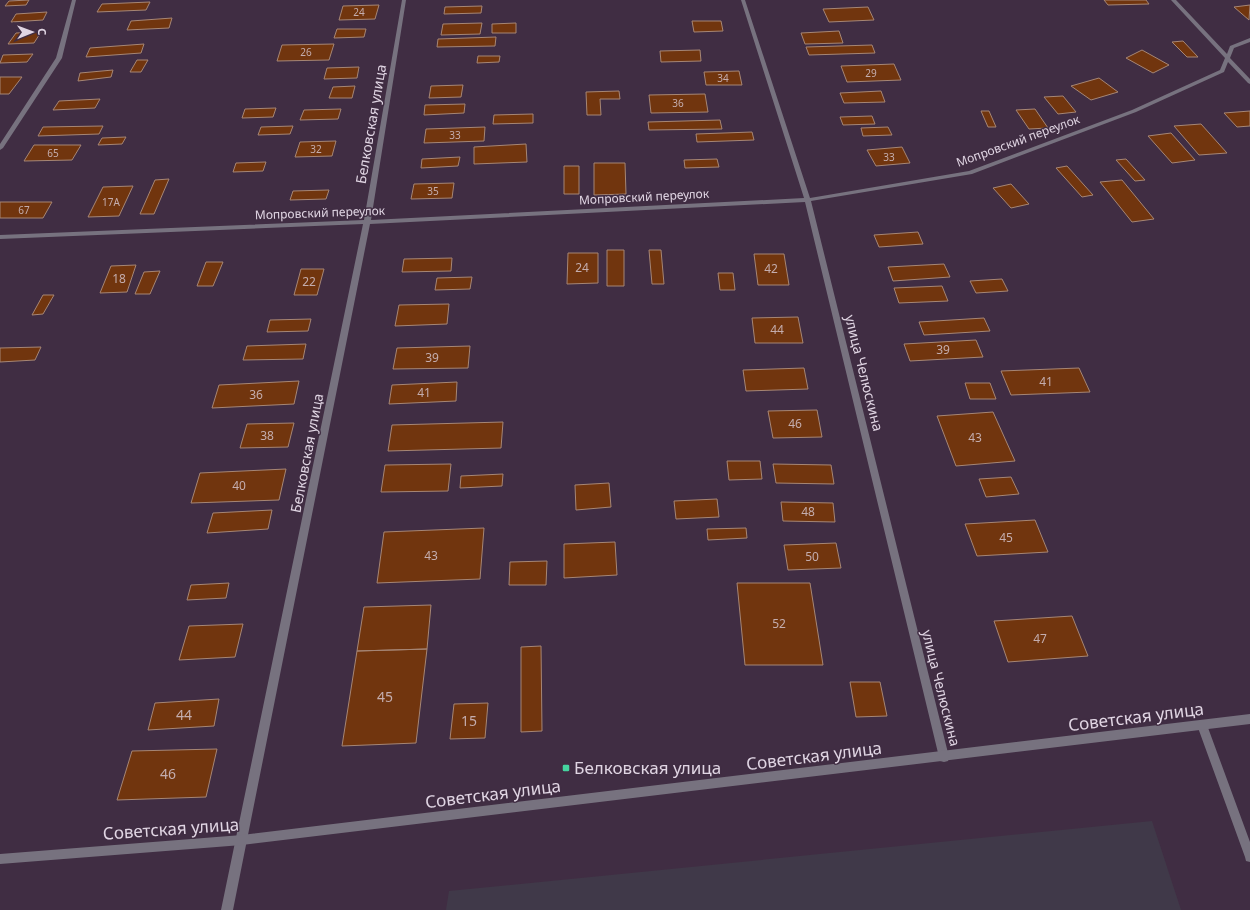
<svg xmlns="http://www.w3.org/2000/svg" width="1250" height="910" font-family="'Noto Sans',sans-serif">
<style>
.industrial{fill:#403949}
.building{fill:#71350e;stroke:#a68675}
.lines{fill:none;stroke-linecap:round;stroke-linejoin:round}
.minor{fill:#77727f;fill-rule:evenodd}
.tertiary{fill:#77727f;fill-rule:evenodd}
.poi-dot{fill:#45d49f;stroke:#402d43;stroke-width:1.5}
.labels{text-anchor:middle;stroke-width:3;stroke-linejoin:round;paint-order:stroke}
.far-number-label{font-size:10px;fill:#c4adae}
.far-street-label{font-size:12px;fill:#e0d5e3;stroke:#402d43}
.number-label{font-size:12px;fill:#c4adae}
.street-label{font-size:14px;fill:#e0d5e3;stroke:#402d43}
.near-number-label{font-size:14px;fill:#c4adae}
.near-street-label{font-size:17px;fill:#e0d5e3;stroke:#402d43}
.near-poi-label{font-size:17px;fill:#e0d5e3;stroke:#402d43;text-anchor:start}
</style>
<rect width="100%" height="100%" fill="#402d43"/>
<path class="industrial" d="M1152,821L1181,910H446L449,891Z"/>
<path class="building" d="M29,0L26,5L5,6L9,1Z
M1104,0H1146L1149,4L1108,5Z
M150,2L146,10L97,12L102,4Z
M379,5L375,19L339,20L343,6Z
M1250,5L1249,20L1234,7Z
M482,6L481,13L444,14L445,7Z
M868,7L874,20L829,22L823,9Z
M47,12L43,20L11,22L16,14Z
M172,18L169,28L127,30L131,21Z
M692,21H721L723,31L694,32Z
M482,23L480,34L441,35L443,24Z
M516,23V33H492V24Z
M337,29H366L364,37L334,38Z
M839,31L843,43L805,44L801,33Z
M41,32L34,43L8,44L16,33Z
M496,37L495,46L437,47L438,39Z
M1183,41L1198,57H1187L1172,42Z
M144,44L141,53L86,57L90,48Z
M334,44L329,60L277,61L282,45Z
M872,45L875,53L809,55L806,47Z
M700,50L701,61L661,62L660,51Z
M1142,50L1169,65L1153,73L1126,58Z
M33,54L27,62L0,63L3,55Z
M478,56H500L499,62L477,63Z
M137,60H148L141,72H130Z
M894,64L901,80L847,82L841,66Z
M359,67L357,78L324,79L327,68Z
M113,70L111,77L78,81L80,73Z
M739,71L742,85H706L704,72Z
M0,77H22L9,94H0Z
M1099,78L1118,92L1091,100L1071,86Z
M463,85L461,97L429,98L431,86Z
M355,86L352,98H329L333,87Z
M619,91L620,99H600L601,115H587L586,92Z
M881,91L885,102L844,103L840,93Z
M705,94L708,112L651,113L649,95Z
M1063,96L1076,112L1058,114L1044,97Z
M100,99L95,108L53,110L59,101Z
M465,104L464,113L424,115L425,105Z
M276,108L273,117L242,118L245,109Z
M341,109L338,119L300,120L304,110Z
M1035,109L1048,128L1029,129L1016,110Z
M981,111H989L996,127H988Z
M1250,111V126L1237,127L1224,113Z
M533,114V123L493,124L494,115Z
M872,116L875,124L843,125L840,117Z
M720,120L722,129L649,130L648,122Z
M1201,124L1227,153L1199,155L1174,126Z
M103,126L99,134L38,136L43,127Z
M293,126L290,134L258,135L261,127Z
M485,127L484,141L424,143L426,129Z
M888,127L892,135L863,136L861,128Z
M752,132L754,140L697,142L696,134Z
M1171,133L1195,160L1172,163L1148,136Z
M126,137L122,144L98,145L102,138Z
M336,141L332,156L295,157L300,142Z
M526,144L527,162L474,164V147Z
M34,145H81L72,160L24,161Z
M902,147L910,163L876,166L867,150Z
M460,157L458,166L421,168L422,159Z
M717,159L719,167L685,168L684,160Z
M1126,159L1145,180L1135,181L1116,160Z
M266,162L263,171L233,172L236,163Z
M594,163H625L626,194L594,195Z
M564,166H579V194H564Z
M1067,166L1093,195L1082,197L1056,168Z
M169,179L154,214H140L155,180Z
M1122,180L1154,219L1132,222L1100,182Z
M454,183L452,198L411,199L414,184Z
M1011,184L1029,204L1011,208L993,188Z
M133,186L119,216L88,217L103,187Z
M329,190L326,199L290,200L293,191Z
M0,202H52L43,218H0Z
M918,232L923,244L879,247L874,235Z
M607,250H624V286H607Z
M649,250H661L664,284H652Z
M568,253H598V283L567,284Z
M754,254H784L789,285H758Z
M452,258L451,271L402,272L404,259Z
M206,262H223L213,286H197Z
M944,264L950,277L893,281L888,267Z
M136,265L127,292L100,293L111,266Z
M301,269H324L317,295H294Z
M160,271L150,294H135L144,272Z
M718,273H733L735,290H720Z
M472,277L470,289L435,290L437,278Z
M1002,279L1008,291L976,293L970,281Z
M942,286L948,301L899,303L894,288Z
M43,295H54L43,314L32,315Z
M449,304L447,324L395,326L399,305Z
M798,317L803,343H755L752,318Z
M984,318L990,331L924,335L919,322Z
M311,319L308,331L267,332L270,320Z
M976,340L983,357L910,361L904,344Z
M306,344L303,359L243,360L247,346Z
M470,346L468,368L393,369L397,348Z
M41,347L35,360L0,362V348Z
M804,368L808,389L746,391L743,370Z
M1079,368L1090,392L1011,395L1001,371Z
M299,381L294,404L212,408L219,385Z
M457,382L456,401L389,404L392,385Z
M965,383H990L996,399H970Z
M817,410L822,437L773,438L768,411Z
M993,412L1015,461L956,466L937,416Z
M503,422L501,448L388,451L392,425Z
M294,423L288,447L240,448L247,424Z
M727,461H760L762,479L729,480Z
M451,464L448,491L381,492L385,465Z
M773,464L831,465L834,484L776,483Z
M286,469L279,500L191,503L200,473Z
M503,474L502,486L460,488L461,476Z
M1011,477L1019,494L986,497L979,479Z
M609,483L611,507L576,510L575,485Z
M717,499L719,517L676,519L674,501Z
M781,502L833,503L835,522L783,521Z
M272,510L268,529L207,533L213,513Z
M1035,520L1048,552L977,556L965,524Z
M484,528L480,579L377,583L384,532Z
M746,528L747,538L708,540L707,529Z
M615,542L617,575L564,578V544Z
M836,543L841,568L788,570L784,545Z
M547,561L546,585H509L510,562Z
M229,583L226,598L187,600L191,585Z
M737,583H810L823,665H745Z
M431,605L427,649L357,651L364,607Z
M1072,616L1088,656L1008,662L994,621Z
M243,624L235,657L179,660L189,626Z
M541,646L542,731L521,732V647Z
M427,649L416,743L342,746L357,651Z
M850,682H880L887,716L856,717Z
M219,699L214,726L148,730L155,703Z
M488,703L485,738L450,739L454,704Z
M217,749L206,797L117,800L132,751Z"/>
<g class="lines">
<path class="minor" d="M72,0H76L62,58L3,148L0,150V144L56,58Z
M402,0H406L371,220L804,198L741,0H745L810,198L969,171L1132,110L1220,70L1225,58L1171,0H1176L1227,54L1230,46L1250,38V42L1234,48L1230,58L1250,79V84L1248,83L1228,62L1224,72L1136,112L972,174L811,201L949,757L948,761L944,762L940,761L939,757L805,202L370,224L233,910H221L363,224L0,239V235L364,220Z
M1202,720L1205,722L1207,725L1250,842V862L1246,861L1245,857L1197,725L1199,722Z"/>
<path class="tertiary" d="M1250,714V724L242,845L0,864V854L242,835Z"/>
</g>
<rect class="poi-dot" x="562" y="764" width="8" height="8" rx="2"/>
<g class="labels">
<g class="far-number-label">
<text x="359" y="16">24</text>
<text x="306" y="56">26</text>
<text x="871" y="77">29</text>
<text x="723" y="82">34</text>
<text x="678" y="107">36</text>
<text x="455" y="139">33</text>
<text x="316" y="153">32</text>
<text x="53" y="157">65</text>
<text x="889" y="161">33</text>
<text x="433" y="195">35</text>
<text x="111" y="206">17А</text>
<text x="24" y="214">67</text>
</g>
<g class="far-street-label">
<text transform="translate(1018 141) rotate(-20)" y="4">Мопровский переулок</text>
<text transform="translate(644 197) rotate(-3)" y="4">Мопровский переулок</text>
<text transform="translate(320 213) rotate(-2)" y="4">Мопровский переулок</text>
</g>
<g class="number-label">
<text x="582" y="272">24</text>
<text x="771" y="273">42</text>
<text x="119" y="283">18</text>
<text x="309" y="286">22</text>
<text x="777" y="334">44</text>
<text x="943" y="354">39</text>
<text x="432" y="362">39</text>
<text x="1046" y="386">41</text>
<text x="424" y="397">41</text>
<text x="256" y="399">36</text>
<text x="795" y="428">46</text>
<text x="267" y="440">38</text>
<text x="975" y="442">43</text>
<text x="239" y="490">40</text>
<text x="808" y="516">48</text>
<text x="1006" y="542">45</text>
<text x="431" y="560">43</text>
<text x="812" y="561">50</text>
<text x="779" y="628">52</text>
<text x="1040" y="643">47</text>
</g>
<g class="street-label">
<text transform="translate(371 124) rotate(-80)" y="5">Белковская улица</text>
<text transform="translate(864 373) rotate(76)" y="5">улица Челюскина</text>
<text transform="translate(307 453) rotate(-79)" y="5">Белковская улица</text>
<text transform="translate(941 688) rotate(76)" y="5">улица Челюскина</text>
</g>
<g class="near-number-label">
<text x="385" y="702">45</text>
<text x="184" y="720">44</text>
<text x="469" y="726">15</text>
<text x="168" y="779">46</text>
</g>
<g class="near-street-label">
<text transform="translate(1136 717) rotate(-7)" y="6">Советская улица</text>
<text transform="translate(814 756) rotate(-7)" y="6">Советская улица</text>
<text transform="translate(493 794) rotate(-7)" y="6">Советская улица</text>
<text transform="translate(171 829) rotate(-4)" y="6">Советская улица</text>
</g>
<g class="near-poi-label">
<text x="574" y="774">Белковская улица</text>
</g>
</g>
<g transform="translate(32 32) rotate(89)" stroke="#402d43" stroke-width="3" paint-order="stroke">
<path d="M0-3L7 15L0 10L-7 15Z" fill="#e0d5e3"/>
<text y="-6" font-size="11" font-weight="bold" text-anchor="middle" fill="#e0d5e3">С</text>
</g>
</svg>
